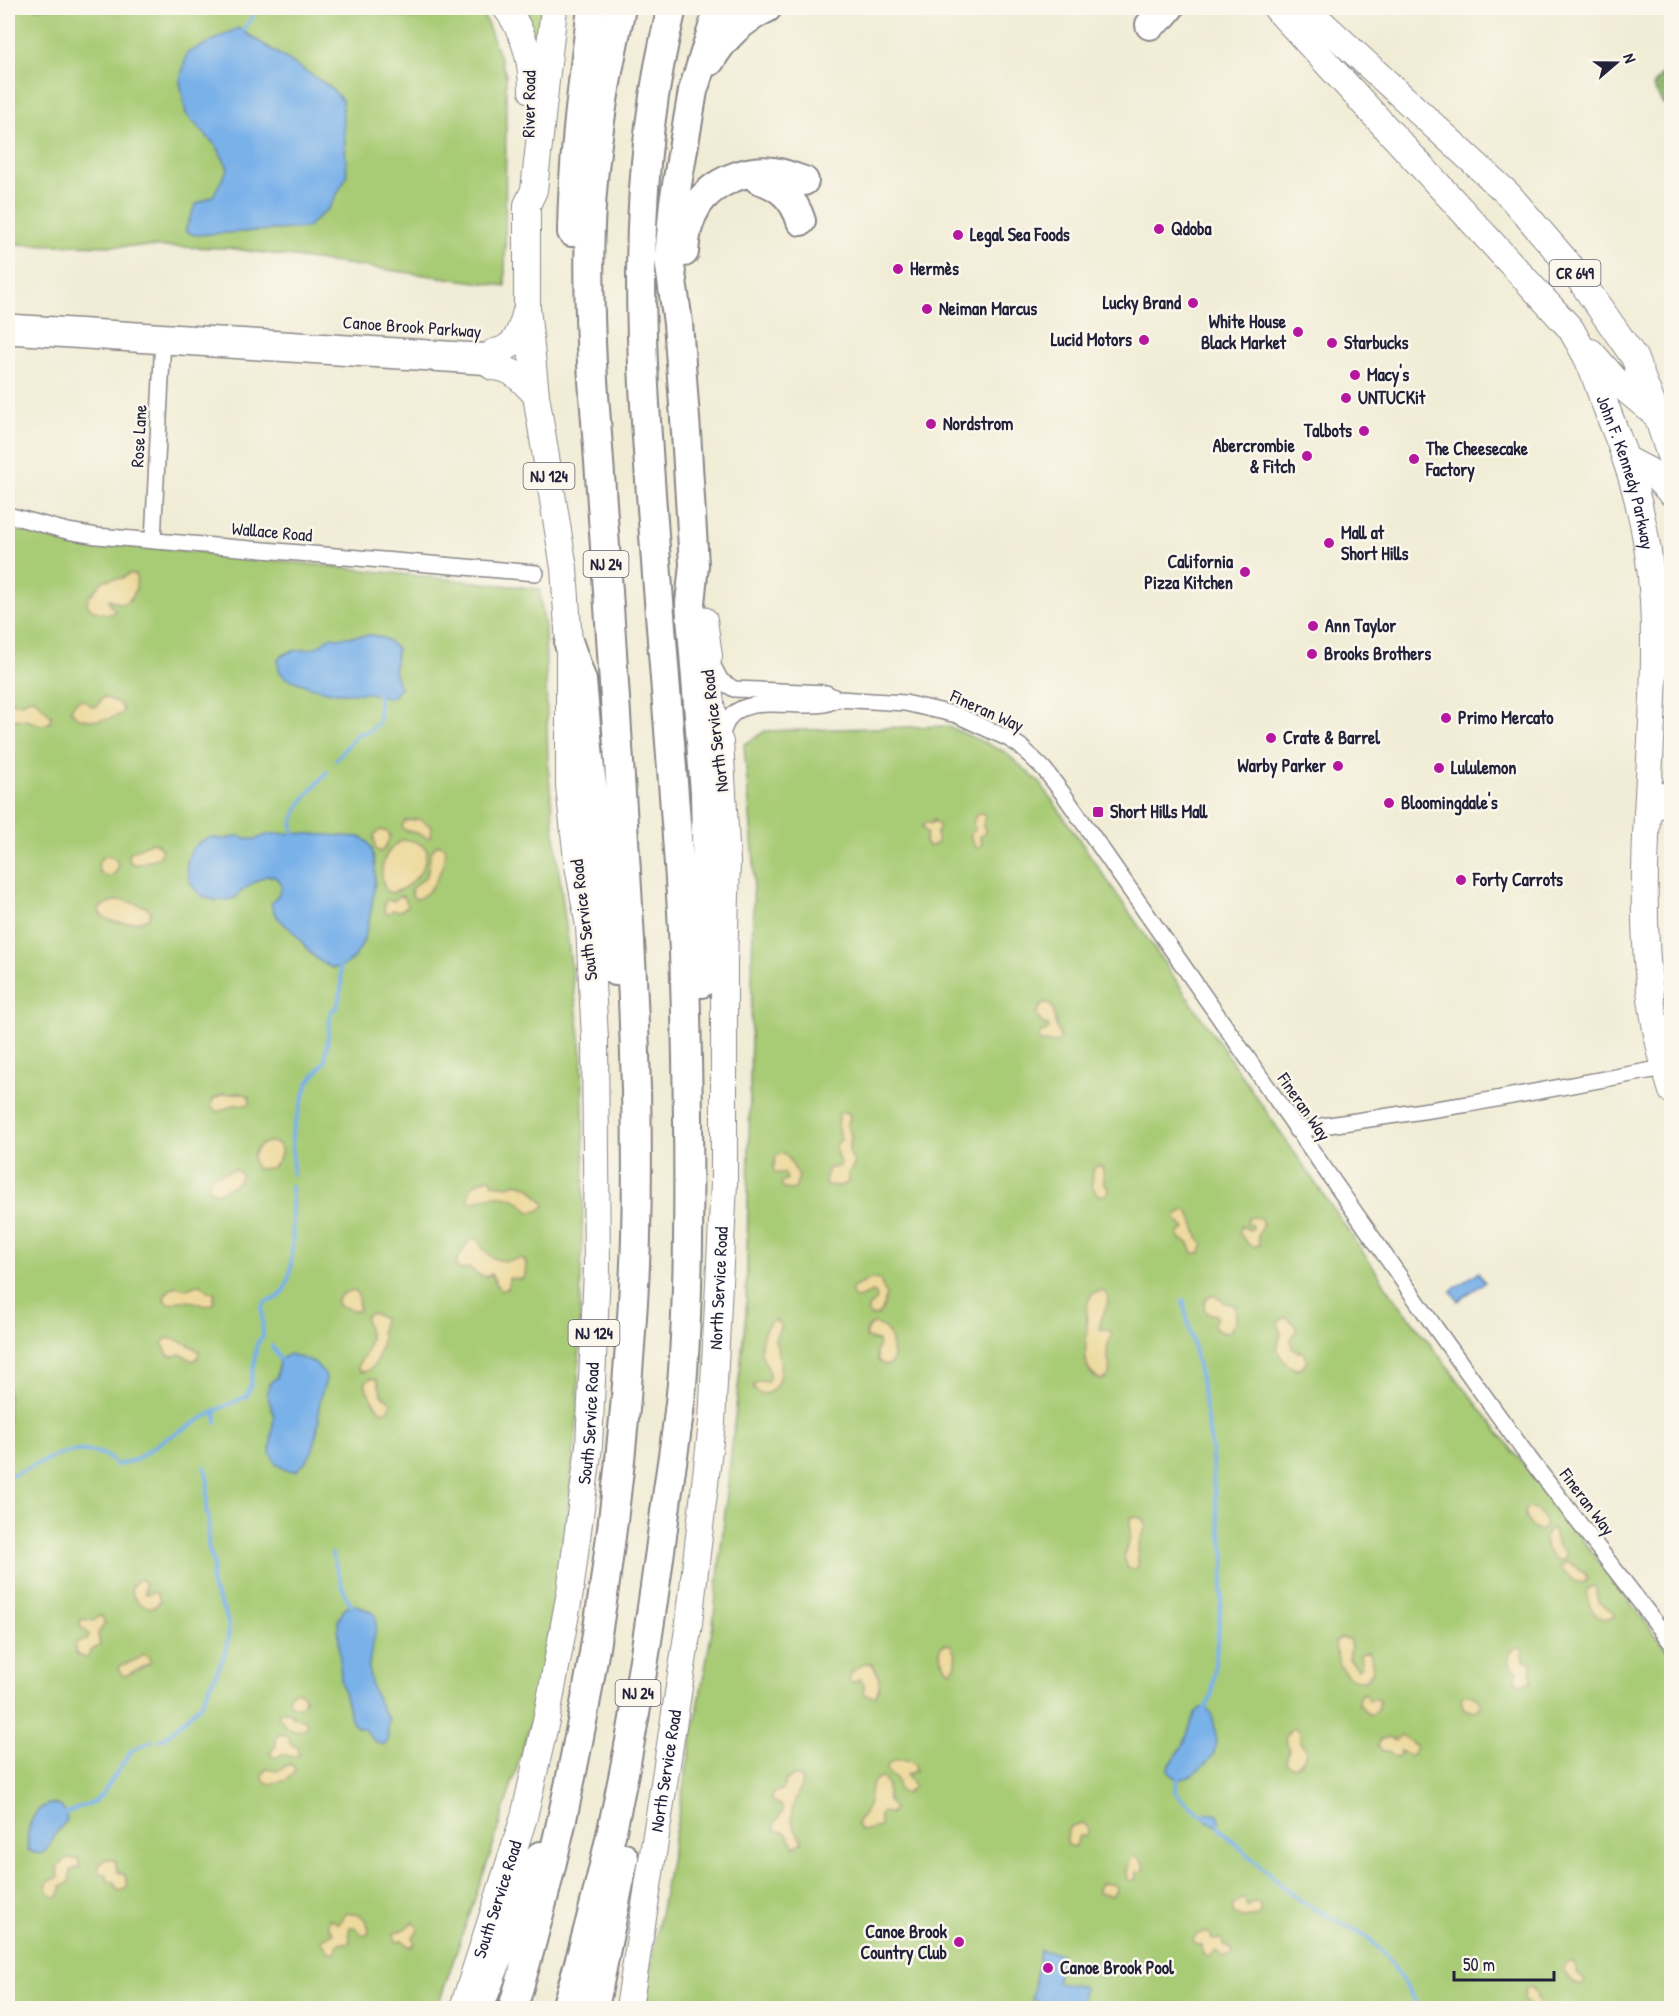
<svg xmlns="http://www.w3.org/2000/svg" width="1679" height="2016" font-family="'Patrick Hand',sans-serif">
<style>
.green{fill:#a8cb74;stroke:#657658;stroke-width:1.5}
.forest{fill:#86af66;stroke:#546850;stroke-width:1.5}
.sand{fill:#eeda9e;stroke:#887e6c;stroke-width:1.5}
.water{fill:#79b1e9;stroke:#4e6a92;stroke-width:1.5}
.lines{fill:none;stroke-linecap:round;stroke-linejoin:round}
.stream{stroke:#79b1e9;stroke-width:4}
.minor-casing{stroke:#8a8788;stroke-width:18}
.primary-casing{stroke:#8a8788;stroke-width:28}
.motorway-casing{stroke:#8a8788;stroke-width:32}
.minor{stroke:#fff;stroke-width:15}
.primary{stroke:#fff;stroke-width:26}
.motorway{stroke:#fff;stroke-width:28}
.poi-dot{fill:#b5179e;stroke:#fbf7ec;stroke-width:2}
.labels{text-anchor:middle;stroke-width:5;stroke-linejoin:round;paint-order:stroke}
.shield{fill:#fbf7ec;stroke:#636270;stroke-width:1.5}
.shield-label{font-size:16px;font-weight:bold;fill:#22223b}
.street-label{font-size:18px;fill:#22223b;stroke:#fbf7ec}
.poi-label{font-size:18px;font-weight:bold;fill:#22223b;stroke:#fbf7ec;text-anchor:start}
</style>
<rect width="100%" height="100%" fill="#fbf7ec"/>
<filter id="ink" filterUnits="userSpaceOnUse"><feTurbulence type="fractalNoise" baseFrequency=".0167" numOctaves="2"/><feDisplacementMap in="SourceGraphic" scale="12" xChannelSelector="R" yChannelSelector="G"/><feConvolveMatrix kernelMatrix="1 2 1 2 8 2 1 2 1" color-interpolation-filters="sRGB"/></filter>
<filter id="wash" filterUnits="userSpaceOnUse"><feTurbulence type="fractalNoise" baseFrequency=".008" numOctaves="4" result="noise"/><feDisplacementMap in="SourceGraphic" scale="24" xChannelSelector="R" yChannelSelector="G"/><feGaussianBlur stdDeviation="1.35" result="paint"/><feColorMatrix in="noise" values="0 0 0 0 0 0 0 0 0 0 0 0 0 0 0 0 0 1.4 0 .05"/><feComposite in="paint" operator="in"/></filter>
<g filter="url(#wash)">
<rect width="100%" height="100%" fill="#f1ecd5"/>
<path class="green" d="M8,8H342L418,19L423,8H475L486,20L506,75L505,286L228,248L8,244Z
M517,8H544L539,75Z
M8,529L52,536L539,589L545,628L548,768L557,855L582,1053L584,1163L577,1425L559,1588L534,1711L491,1852L437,2008H8Z
M947,726L1005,752L1041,784L1393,1296L1665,1647L1671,1654V2008H643L713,1625L746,1313L754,863L744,745L765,731Z"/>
<path class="forest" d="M1671,61V108L1662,103L1653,86Z"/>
<path class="sand" d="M129,574H135C139,586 134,601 121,604L109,599L110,605L115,610L114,613C104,615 93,612 87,605L88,598L104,580L122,578Z
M103,697L119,703L123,709L122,713C110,721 78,725 71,710C73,704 76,701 82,699L93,707H96Z
M30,698H34L51,716L50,723L41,725L26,720L8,719V701L20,704Z
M979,813L984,814L985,819L983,826L986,831L980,837L982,844L980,847L976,848L971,838V833L975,830L973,823L976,815Z
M420,819L432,827L430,837L427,838C419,831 412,834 403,829L402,826L405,821Z
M934,820L940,827L936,834L938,843L929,847L925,842L927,833L922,827L926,822L931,824Z
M380,830L388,832L390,837L384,849L380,852L375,848L374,835Z
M403,840C413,840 420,842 427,850C426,871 413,886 392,893L386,891C377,871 383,849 403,840Z
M152,842L157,844L162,850L160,857L136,865L130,862L128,856L129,853Z
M437,845H441L445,848C445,865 434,894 416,899L412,896L411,889L427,875L431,852Z
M98 866a10 10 0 1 1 20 0a10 10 0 1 1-20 0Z
M399,896L405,897L407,907L399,911L393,910L388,914L385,912L384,906L385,901L389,900L394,901Z
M123,900L147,907L151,912L149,918C134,924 112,926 100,914L99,910C104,902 114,901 123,900Z
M1043,1003H1047L1053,1008L1055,1022L1060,1036L1059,1041L1055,1043L1041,1042L1038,1039L1041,1033L1047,1031L1049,1027L1041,1022L1036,1014Z
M242,1093L249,1096L250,1102L248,1105H234L217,1112L211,1107L213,1099L223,1094Z
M843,1112L849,1113L850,1117L847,1126C855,1139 849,1138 849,1150C850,1156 854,1159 854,1165L848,1174V1183L839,1186L826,1185L825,1180L829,1168L839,1167L841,1163L837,1156L836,1144L841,1140L838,1129L839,1113Z
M268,1142L278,1143C285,1153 279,1161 271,1168L257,1169C248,1158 255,1145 268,1142Z
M782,1153L786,1154L799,1176L795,1189L789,1190L782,1187L781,1183L787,1179L784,1173H775L773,1169L776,1156Z
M1098,1165L1103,1168L1104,1182L1109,1189V1192L1104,1196L1097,1194L1092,1185L1093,1170Z
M235,1169L242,1175C238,1184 225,1190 216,1193L211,1191L208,1185L213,1176Z
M491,1178L493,1184L508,1186L517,1183L529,1187L544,1203L545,1206L538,1211L530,1212C525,1209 523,1204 518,1201C506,1193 486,1195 474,1203L469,1201C466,1186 478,1181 491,1178Z
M1187,1210L1189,1212L1198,1237L1204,1245L1200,1253H1193L1189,1243L1181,1239L1178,1233L1185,1229L1175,1218L1180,1212Z
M1249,1217L1259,1218L1263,1224L1258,1235L1259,1245C1249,1250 1245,1239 1239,1233L1242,1226L1249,1230L1253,1228L1252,1225L1247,1223Z
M471,1239H477C488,1259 498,1265 521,1258L526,1262L525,1276L522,1279L509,1278L508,1289L500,1290L491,1274L485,1277L477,1274L470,1268L458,1270L456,1261C462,1254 464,1246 471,1239Z
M871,1279L880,1280L886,1295L883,1308L878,1315L870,1316L868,1313V1308L877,1300L876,1294L873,1292L855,1299L851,1291L854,1287Z
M200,1284L208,1291L215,1293L213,1304L205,1306C192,1300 184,1299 170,1304L164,1300C164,1293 170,1289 176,1286L187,1289Z
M353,1290L358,1294L359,1310L357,1311L339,1306L336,1301L342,1294Z
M1103,1291L1107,1294C1111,1308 1098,1316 1100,1329L1109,1330L1112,1335C1100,1357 1115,1363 1108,1377L1102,1380C1080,1374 1086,1346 1087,1330C1087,1317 1084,1304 1093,1293Z
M1214,1294L1225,1303L1235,1305L1236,1319L1230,1332C1222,1334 1216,1331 1213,1323L1217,1319L1216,1315L1207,1313C1201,1305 1205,1298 1214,1294Z
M370,1313L375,1314L383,1319L381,1332L383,1338C378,1351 379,1371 361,1372L357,1366L366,1353L370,1338L365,1317Z
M1287,1317L1296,1327V1332L1291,1339L1292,1348L1297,1352L1301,1351C1310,1356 1307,1365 1299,1370C1288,1367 1281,1359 1277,1349L1281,1333L1278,1323L1282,1319Z
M775,1320L781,1326C780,1330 776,1335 775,1339C775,1344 779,1349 779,1354C782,1371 781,1395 759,1394L754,1389V1385L760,1381L767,1382C774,1371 765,1366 762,1355C759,1344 764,1323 775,1320Z
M874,1324C892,1326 892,1345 893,1360L889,1365H885L878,1361L876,1352L879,1344L878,1341L866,1338C865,1331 867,1326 874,1324Z
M167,1338C177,1339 191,1344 199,1352L198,1358L193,1361L180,1354L174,1356L168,1355L162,1343Z
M371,1378L377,1379L382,1395L391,1402L389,1410L382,1412C375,1407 367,1391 365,1383Z
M1529,1508C1538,1509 1543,1516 1546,1525L1542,1531C1532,1529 1525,1521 1524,1511Z
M1133,1516L1144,1519L1146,1526L1138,1548V1567L1133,1570L1127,1567L1124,1555L1130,1538V1519Z
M1551,1529L1554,1530L1558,1546L1566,1552L1565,1560H1556L1547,1550L1543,1538Z
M1568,1562L1584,1572L1587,1579L1583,1583L1577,1582L1561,1570V1566Z
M138,1580H142L145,1583V1594L157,1593L160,1601L155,1607C143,1608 131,1600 131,1587Z
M1593,1586L1596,1587L1599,1602L1613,1612L1614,1617C1598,1625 1585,1604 1587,1589Z
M101,1615L105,1623L98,1634L100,1645L92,1650L87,1657L79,1656L75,1652L76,1642L87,1640L89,1636L86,1630L80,1627V1621L84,1619L93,1621Z
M1341,1638L1349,1639L1351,1647L1349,1659L1358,1669L1362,1666L1360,1656L1362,1653L1368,1652L1371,1654L1373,1670L1367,1679C1344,1685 1336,1661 1335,1642Z
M945,1644L951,1645L956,1656V1665L951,1671L946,1668L939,1651L941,1646Z
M1519,1647L1522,1649L1524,1661L1531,1663L1532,1681L1519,1685L1514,1678L1518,1672C1510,1665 1507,1662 1510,1651Z
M145,1654L150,1659V1663L125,1676L121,1674L119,1668L122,1665L136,1660Z
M865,1663L872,1664C880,1675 882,1685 875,1697L864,1694V1685L860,1679L851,1683L849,1679L852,1672Z
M289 1699a8 8 0 1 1 16 0a8 8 0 1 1-16 0Z
M1365,1693L1369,1701L1374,1698L1380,1701L1378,1709L1371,1715C1366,1714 1362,1707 1358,1703L1359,1696Z
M1470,1695L1478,1699L1481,1706L1478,1710L1470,1711L1463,1708L1461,1698L1463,1696Z
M289,1711L294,1717L306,1720L307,1725L305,1729L294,1731L285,1726L278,1715L280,1712Z
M1295,1727L1300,1732V1742L1306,1751C1305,1759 1300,1765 1292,1767L1286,1763L1289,1748L1285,1738L1289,1731Z
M281,1734L286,1735L291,1745L298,1747L299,1755L291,1757L282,1754L276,1758L272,1756L270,1753L276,1745V1737Z
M1401,1735L1416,1746L1413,1754L1409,1755L1400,1751V1755L1396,1757L1388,1751H1382L1377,1746L1380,1740L1389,1737L1395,1740Z
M895,1760H907L915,1764V1771L906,1775L914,1787L905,1794L899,1790L897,1780L890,1775L887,1770L888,1765Z
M289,1764L294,1767L295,1772L287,1780L269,1784L263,1779L262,1775L266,1769L277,1771Z
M794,1776L800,1777L802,1783C797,1798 786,1813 795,1829C797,1834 801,1837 803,1841L795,1846L786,1833L775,1830V1822L783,1811L781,1805L772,1801V1795L775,1792L783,1790L786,1780Z
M883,1778L887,1784V1799L894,1809L891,1814L882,1811L880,1813V1827L861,1831L857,1825C859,1818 864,1814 867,1808C872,1798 867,1787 876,1779Z
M1082,1823L1087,1826L1088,1832L1086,1836H1079L1074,1847L1068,1845L1067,1841L1068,1830L1072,1826Z
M1135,1856L1144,1863V1870L1140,1873L1136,1872V1878L1129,1882L1127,1880L1126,1871L1132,1857Z
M67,1858L78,1859L80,1867L71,1870L69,1883L61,1887L59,1896L53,1897C47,1892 45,1887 48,1881L59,1877L57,1867Z
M106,1859L115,1860L117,1871L125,1875L127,1886L123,1890L118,1891L114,1882L108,1881L107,1876L99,1873V1865Z
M1102,1883L1115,1885L1116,1891L1112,1896L1098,1893V1888Z
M1242,1899H1245L1247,1907L1253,1902L1258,1903L1261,1909L1258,1916L1244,1918L1234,1915L1232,1906Z
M347,1913L359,1915L366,1920L369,1930L368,1934L362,1935L355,1927H351L349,1930L350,1942L338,1944L336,1953L329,1952L321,1940L333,1933L328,1927L329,1919H332L338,1924Z
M413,1922L419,1929L413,1937L415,1944L410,1947L402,1940L398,1942L395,1940L394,1933L407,1928Z
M1204,1932L1208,1933L1213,1940L1221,1939L1224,1945L1230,1947L1233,1952L1232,1955L1225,1957L1216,1951L1209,1957L1203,1955L1202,1946L1194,1943L1193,1940L1196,1935Z
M1572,1961L1576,1966L1578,1975L1585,1980L1586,1982L1582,1986L1574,1983L1563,1970L1565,1964Z
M1531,1987L1535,1991L1541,2008H1531L1524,1999L1525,1989Z"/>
<path class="water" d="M238,28L329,86L342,100L347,176L330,207L306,228L195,235L185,231L195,205L213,196L228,168L217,147L186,114L180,81L187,53Z
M372,635L386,639L397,649L394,672L400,687L392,698L369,693H336L310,687L284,677L279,670L278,660C293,644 307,654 320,645C325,642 326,638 332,636L334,638Z
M293,833L359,837C388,843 370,927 361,946C358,952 352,960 347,964C343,967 338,967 333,968C315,961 309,951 298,937C288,925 275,920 271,904C273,900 278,896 280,892C285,881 274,873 264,877C255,880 247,888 239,893L237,897C186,916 171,850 206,839C213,836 218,840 224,839C229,839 233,836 238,836C244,837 251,840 256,839C261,838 265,835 269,834C277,833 285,834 293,833Z
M1478,1272L1485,1282L1458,1301L1451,1291Z
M289,1354L314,1362L325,1374L326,1380L321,1395L318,1413L319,1421L313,1449L307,1461L296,1471H288L276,1464L270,1452L274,1415L267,1395L269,1384L277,1377L279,1361Z
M357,1605L375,1614C379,1631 370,1648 369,1666C368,1684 379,1706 389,1720C385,1729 390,1734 387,1743L383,1745L373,1740L363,1728H358L352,1722L341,1681L338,1621L345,1608Z
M1201,1708H1207C1215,1715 1218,1742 1214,1753C1210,1762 1191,1778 1181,1779C1176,1779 1172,1776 1169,1773L1168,1768L1184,1744L1195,1713Z
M49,1804C61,1804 65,1809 67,1820C64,1825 60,1827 57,1832C48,1844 48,1861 28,1850C26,1832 30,1810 49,1804Z
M1207,1813L1218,1815L1220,1821L1218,1824L1215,1825L1205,1820L1204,1818Z
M1040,1950L1061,1954L1057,1982L1084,1987L1081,2008L1032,2000Z"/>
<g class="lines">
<path class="stream" d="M243,31L258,8
M336,760L357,734L368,732L379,722V695L377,693
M294,837C286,811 313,790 327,772
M293,1174L292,1133L308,1083L325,1061L331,1010L337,1008L342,984L339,963
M1183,1300L1201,1380L1211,1445L1214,1489L1225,1558L1212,1696L1204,1710
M272,1346L282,1363
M216,1411V1422
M8,1476C41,1466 64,1442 102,1454C109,1456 111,1462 117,1465L135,1460L164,1440L223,1407L247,1396L251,1384L257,1343L263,1337L262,1308L266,1301C271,1301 279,1298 282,1293C297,1273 292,1211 291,1186
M332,1554L345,1594L352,1606
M160,1740L167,1736L201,1704L224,1657L228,1640L229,1627L226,1615L213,1590L211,1580L214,1564L208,1547L209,1518L206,1510L208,1482L205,1467
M1179,1774L1175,1791C1179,1798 1201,1816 1208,1818
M61,1815L95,1801L103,1793L132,1750L152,1741
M1216,1820L1219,1828L1281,1885L1302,1902L1367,1937C1391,1956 1403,1984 1420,2008"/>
</g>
</g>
<g filter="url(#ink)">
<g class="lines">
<g class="minor-casing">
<path id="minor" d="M8,322L494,352L493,367L8,336
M8,515L67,531L97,536L536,573
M153,541L163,338
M712,664L721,681L734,689L826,693L838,699L905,703L957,715L1009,739L1020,746L1044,769L1064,795L1437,1330L1529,1458L1672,1644
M720,740C723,731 725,722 732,715C751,695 800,709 825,704C829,703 834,700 838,699
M1296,1130L1469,1104L1664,1068"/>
</g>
<g class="primary-casing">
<g id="primary">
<path d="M506,8C525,33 532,60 532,91"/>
<path id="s1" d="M1276,8L1571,329C1577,341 1585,352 1590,365C1596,378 1600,393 1606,407C1612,424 1620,441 1625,458C1641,503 1650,553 1653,600C1661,763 1619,933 1672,1091"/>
<path d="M1306,8L1508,194L1571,267L1634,357L1657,416L1672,462"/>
<path d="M494,352C516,349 521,330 526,311"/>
<path d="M1591,352L1619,384L1655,414"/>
<path d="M493,367C513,368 523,381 536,395"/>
<path d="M1626,459L1649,471L1672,494"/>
<path d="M1647,813L1672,792"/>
<path id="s2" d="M463,2008L524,1817L547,1716L570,1592L589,1446L597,1270L595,1039L589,926L577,860L569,786V644L564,568L536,395L527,308V205L534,190L554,8"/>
<path id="s3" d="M629,2008L689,1623L712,1423L724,1183V963L727,862L720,742L715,733L706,666L709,656L704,620"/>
</g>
</g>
<g class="motorway-casing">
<path id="motorway" d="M1150,25L1162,16L1169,8
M710,61C725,36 742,20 767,8
M758,179C781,186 794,199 801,221
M572,232C573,156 583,83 592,8
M684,252C685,235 689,218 698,204C713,182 747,168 773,172C783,173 794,178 804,181
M569,644L582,681L590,770L603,860L615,971
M701,983L707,883L705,792L690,603L694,565L686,432L678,323L669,259L674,202L693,91L719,8
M479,2008L534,1864L540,1856
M513,2008C572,1810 608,1604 626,1398C630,1344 635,1290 636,1235C640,1082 630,930 620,778C612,650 604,522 594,395C590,338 588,282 590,225C593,152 605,79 621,8
M566,2008C615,1847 644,1679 665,1512C671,1465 680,1418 683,1371C689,1287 689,1202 688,1118C687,1044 686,969 681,895C673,771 662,646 653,521C640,347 628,179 672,8
M594,2008L624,1858"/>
</g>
<use href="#minor" class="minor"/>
<use href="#primary" class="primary"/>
<use href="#motorway" class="motorway"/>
</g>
</g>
<g class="poi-dot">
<circle cx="1159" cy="229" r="6"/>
<circle cx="958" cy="235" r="6"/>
<circle cx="898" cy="269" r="6"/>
<circle cx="1193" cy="303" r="6"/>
<circle cx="927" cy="309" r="6"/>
<circle cx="1298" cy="332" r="6"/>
<circle cx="1144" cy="340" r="6"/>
<circle cx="1332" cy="343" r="6"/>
<circle cx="1355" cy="375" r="6"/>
<circle cx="1346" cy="398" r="6"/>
<circle cx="931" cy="424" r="6"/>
<circle cx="1364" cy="431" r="6"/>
<circle cx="1307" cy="456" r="6"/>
<circle cx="1414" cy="459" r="6"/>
<circle cx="1329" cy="543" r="6"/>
<circle cx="1245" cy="572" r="6"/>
<circle cx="1313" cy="626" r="6"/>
<circle cx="1312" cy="654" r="6"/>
<circle cx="1446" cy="718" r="6"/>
<circle cx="1271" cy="738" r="6"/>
<circle cx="1338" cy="766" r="6"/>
<circle cx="1439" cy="768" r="6"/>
<circle cx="1389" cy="803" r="6"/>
<rect x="1092" y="806" width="12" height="12" rx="3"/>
<circle cx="1461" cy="880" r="6"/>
<circle cx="959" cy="1942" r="6"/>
<circle cx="1048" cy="1968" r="6"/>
</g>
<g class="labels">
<g class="shield">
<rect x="1549.5" y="260" width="51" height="26" rx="4.5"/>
<rect x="523.5" y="463" width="51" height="26" rx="4.5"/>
<rect x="583.5" y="551" width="45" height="26" rx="4.5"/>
<rect x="568.5" y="1320" width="51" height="26" rx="4.5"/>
<rect x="615.5" y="1680" width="45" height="26" rx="4.5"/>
</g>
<g class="shield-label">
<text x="1575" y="279">CR 649</text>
<text x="549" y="482">NJ 124</text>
<text x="606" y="570">NJ 24</text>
<text x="594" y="1339">NJ 124</text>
<text x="638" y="1699">NJ 24</text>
</g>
<g class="street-label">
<text transform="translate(529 104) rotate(-89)" y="6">River Road</text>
<text transform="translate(412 327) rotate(4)" y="6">Canoe Brook Parkway</text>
<text transform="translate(139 436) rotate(-87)" y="6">Rose Lane</text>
<text dy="6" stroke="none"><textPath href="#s1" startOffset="590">John F. Kennedy Parkway</textPath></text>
<text transform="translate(272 532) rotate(5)" y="6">Wallace Road</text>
<text transform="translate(987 711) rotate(24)" y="6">Fineran Way</text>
<text transform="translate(715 731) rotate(-97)" y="6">North Service Road</text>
<text transform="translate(584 920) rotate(-97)" y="6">South Service Road</text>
<text transform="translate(1304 1107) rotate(55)" y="6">Fineran Way</text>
<text dy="6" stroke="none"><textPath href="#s3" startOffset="726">North Service Road</textPath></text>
<text dy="6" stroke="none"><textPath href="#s2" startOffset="600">South Service Road</textPath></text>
<text transform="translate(1587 1502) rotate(53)" y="6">Fineran Way</text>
<text dy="6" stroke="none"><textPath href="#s3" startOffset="240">North Service Road</textPath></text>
<text dy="6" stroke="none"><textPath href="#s2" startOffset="114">South Service Road</textPath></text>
</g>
<g class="poi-label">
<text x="1171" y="235">Qdoba</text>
<text x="970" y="241">Legal Sea Foods</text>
<text x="910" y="275">Hermès</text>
<text x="1181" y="309" text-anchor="end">Lucky Brand</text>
<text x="939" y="315">Neiman Marcus</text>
<text x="1286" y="328" text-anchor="end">White House<tspan x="1286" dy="21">Black Market</tspan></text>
<text x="1132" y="346" text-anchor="end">Lucid Motors</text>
<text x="1344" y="349">Starbucks</text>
<text x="1367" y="381">Macy's</text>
<text x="1358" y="404">UNTUCKit</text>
<text x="943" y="430">Nordstrom</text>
<text x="1352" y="437" text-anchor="end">Talbots</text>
<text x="1295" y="452" text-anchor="end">Abercrombie<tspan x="1295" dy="21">&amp; Fitch</tspan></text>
<text x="1426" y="455">The Cheesecake<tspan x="1426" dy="21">Factory</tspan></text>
<text x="1341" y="539">Mall at<tspan x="1341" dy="21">Short Hills</tspan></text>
<text x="1233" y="568" text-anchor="end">California<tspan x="1233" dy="21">Pizza Kitchen</tspan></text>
<text x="1325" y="632">Ann Taylor</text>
<text x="1324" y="660">Brooks Brothers</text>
<text x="1458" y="724">Primo Mercato</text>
<text x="1283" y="744">Crate &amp; Barrel</text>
<text x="1326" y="772" text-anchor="end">Warby Parker</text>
<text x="1451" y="774">Lululemon</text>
<text x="1401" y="809">Bloomingdale's</text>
<text x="1110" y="818">Short Hills Mall</text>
<text x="1473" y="886">Forty Carrots</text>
<text x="947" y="1938" text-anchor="end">Canoe Brook<tspan x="947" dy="21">Country Club</tspan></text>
<text x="1060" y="1974">Canoe Brook Pool</text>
</g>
</g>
<rect width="1679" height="2016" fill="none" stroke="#fbf7ec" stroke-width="30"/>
<g transform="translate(1616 63) rotate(70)" stroke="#fbf7ec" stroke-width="4.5" paint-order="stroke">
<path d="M0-4.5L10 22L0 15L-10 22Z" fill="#22223b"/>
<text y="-9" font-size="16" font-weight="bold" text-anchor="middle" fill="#22223b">N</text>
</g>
<path d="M1454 1971v9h100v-9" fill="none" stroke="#22223b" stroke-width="3"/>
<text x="1463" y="1971" font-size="18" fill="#22223b" stroke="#fbf7ec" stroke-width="4.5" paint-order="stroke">50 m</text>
</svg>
